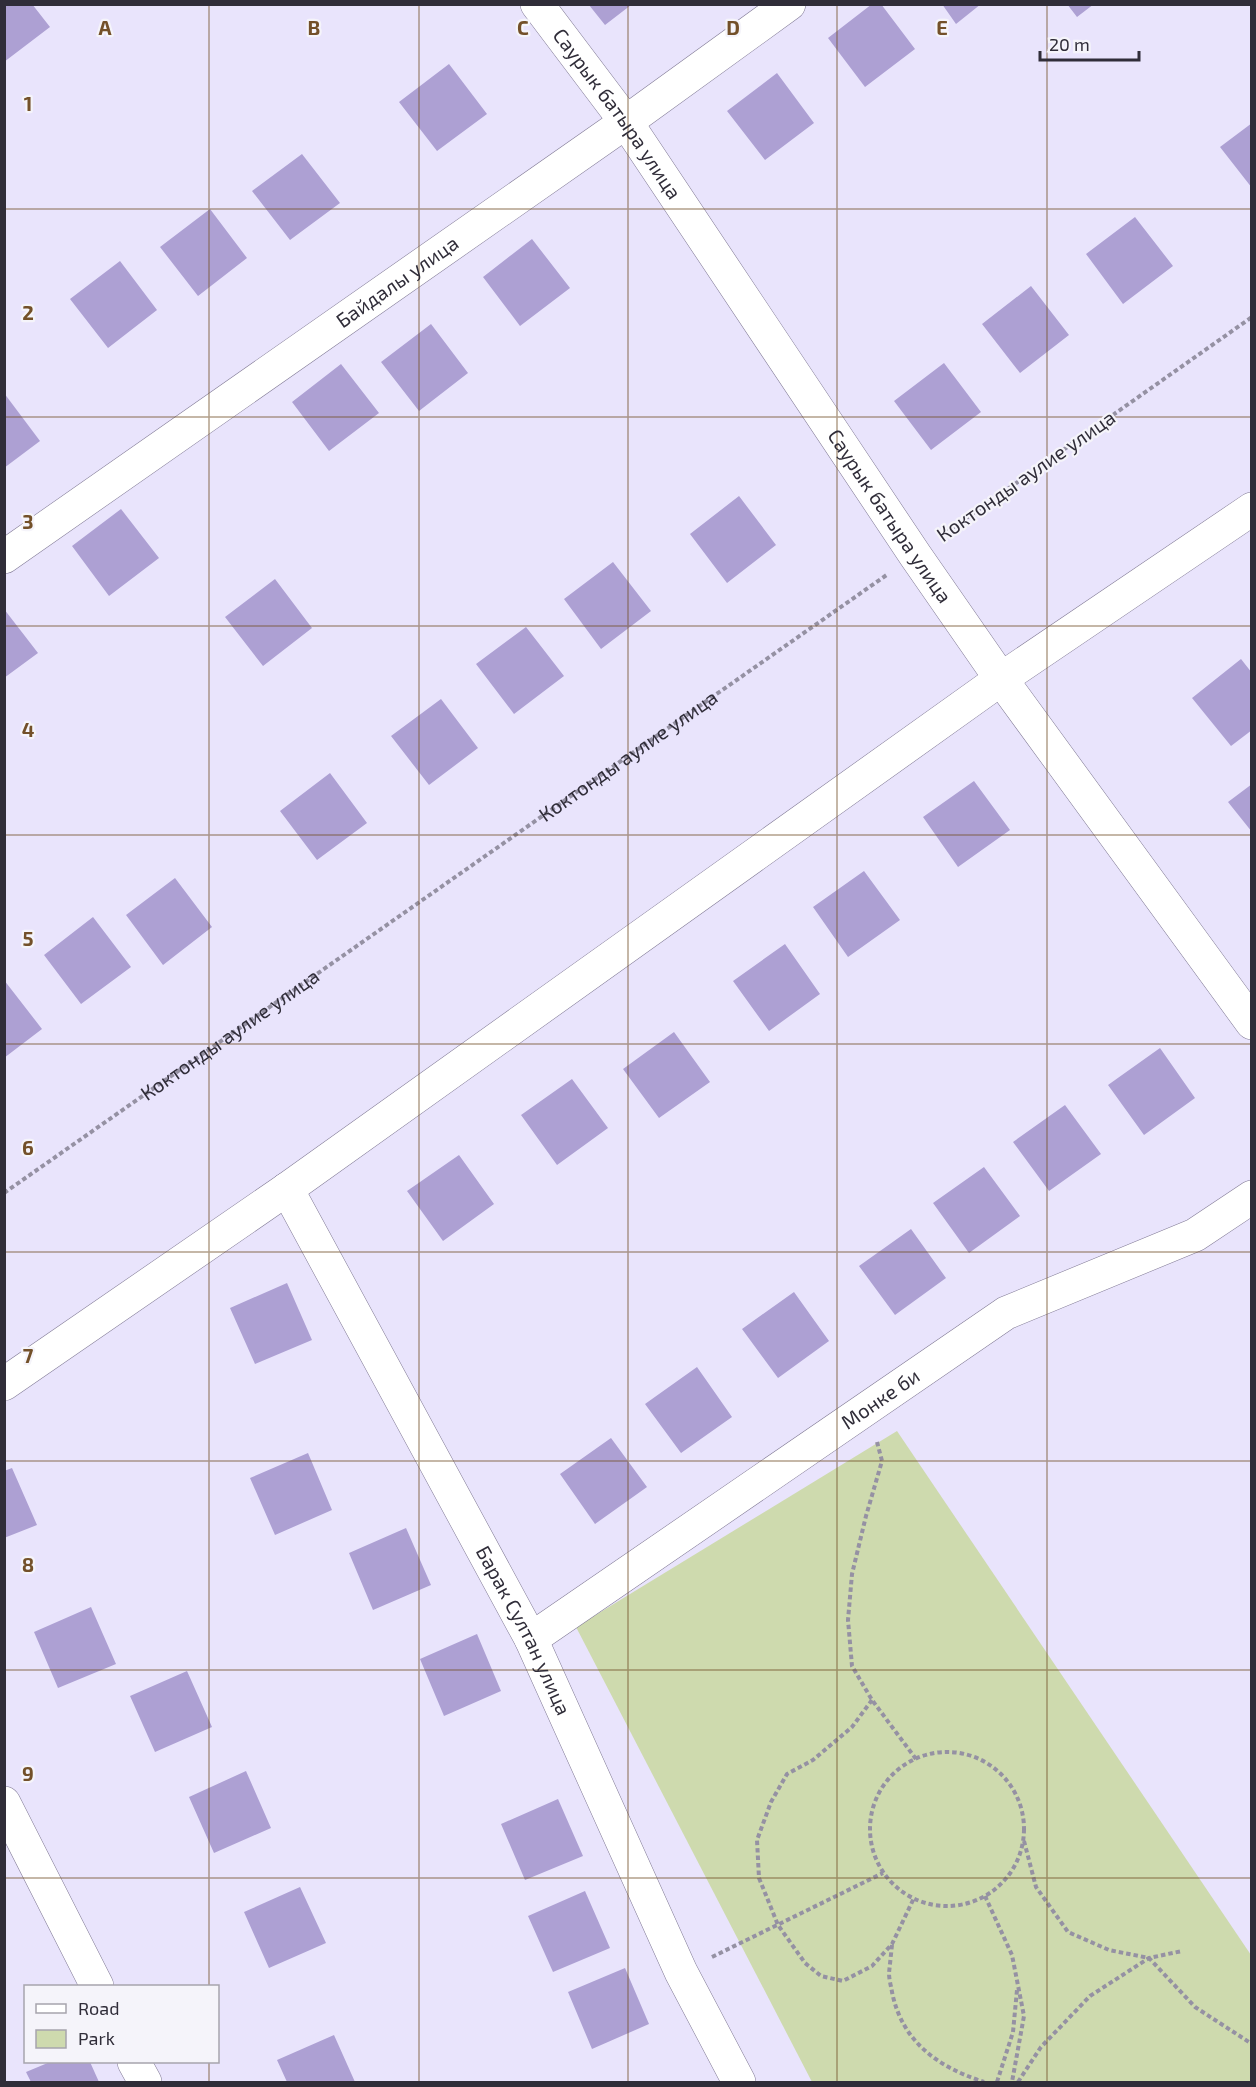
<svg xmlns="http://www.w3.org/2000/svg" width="1256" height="2087" font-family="'Exo 2',sans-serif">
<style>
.green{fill:#cedaae}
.building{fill:#ada0d3}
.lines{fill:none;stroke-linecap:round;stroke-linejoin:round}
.minor-casing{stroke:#817a95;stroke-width:34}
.path{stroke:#9591a3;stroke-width:4;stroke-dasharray:4.5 3;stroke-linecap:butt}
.minor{stroke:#fff;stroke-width:33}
.grid{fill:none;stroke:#735029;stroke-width:1.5;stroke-opacity:0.55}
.labels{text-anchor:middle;stroke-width:4.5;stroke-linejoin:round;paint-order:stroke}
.street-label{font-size:20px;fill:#302d39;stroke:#f5f4fa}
.grid-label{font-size:20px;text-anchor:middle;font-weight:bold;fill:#735029;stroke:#f5f4fa;stroke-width:4.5;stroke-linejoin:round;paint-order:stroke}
</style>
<rect width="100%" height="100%" fill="#e9e4fc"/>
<path class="green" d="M897,1431L1251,1955V2082H812L576,1627Z"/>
<path class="building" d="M4,4H32L50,27L4,62Z
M872,4H881L915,49L865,87L828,38Z
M942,4H981L956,24Z
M1067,4H1094L1077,17Z
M589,5H631L605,25Z
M449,64L487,114L437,151L399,102Z
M777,73L814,123L765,160L727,111Z
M1252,123V188L1220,147Z
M302,154L340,203L290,240L252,191Z
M210,209L247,258L198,296L160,247Z
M1135,217L1173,266L1123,304L1086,254Z
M532,239L570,288L520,326L483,277Z
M120,261L157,310L108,348L70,299Z
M1031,286L1069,335L1020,373L982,324Z
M431,324L468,373L419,411L381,362Z
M944,363L981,412L931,450L894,401Z
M341,364L379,413L329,451L292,402Z
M4,393L40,441L4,468Z
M739,496L776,545L727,583L690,534Z
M121,509L159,558L109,596L72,546Z
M613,562L651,611L601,649L564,599Z
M275,579L312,628L263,666L225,617Z
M4,609L38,653L4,678Z
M526,627L564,676L514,714L476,664Z
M1241,659L1252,673V730L1231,746L1192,698Z
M441,699L478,748L429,785L391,736Z
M330,773L367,823L317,860L280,811Z
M974,781L1010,830L958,867L923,817Z
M1252,784V832L1228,802Z
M864,871L900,920L848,957L813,907Z
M175,878L212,927L163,965L126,915Z
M93,917L131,967L81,1004L44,955Z
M785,944L820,994L769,1031L733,981Z
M4,980L42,1029L4,1058Z
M674,1032L710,1082L659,1118L623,1069Z
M1160,1048L1195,1098L1144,1135L1108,1085Z
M572,1079L608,1128L557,1165L521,1115Z
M1065,1105L1101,1154L1049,1191L1013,1142Z
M459,1155L494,1204L443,1241L407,1191Z
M984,1167L1020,1216L969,1253L933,1203Z
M911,1229L946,1278L895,1315L859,1266Z
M287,1283L312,1340L255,1364L230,1308Z
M794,1292L829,1341L778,1378L742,1329Z
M697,1367L732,1417L681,1453L645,1404Z
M611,1438L647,1487L595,1524L560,1474Z
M308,1453L332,1510L275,1535L250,1478Z
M12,1468L37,1525L4,1538V1471Z
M406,1528L431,1585L373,1610L349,1553Z
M91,1607L116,1664L58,1688L34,1632Z
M477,1634L501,1691L444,1716L420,1659Z
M187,1671L212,1727L155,1752L130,1696Z
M246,1771L271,1828L214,1853L189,1797Z
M558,1799L583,1856L525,1880L501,1824Z
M300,1887L326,1943L269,1968L244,1912Z
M585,1891L610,1948L553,1972L528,1916Z
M625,1968L649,2024L592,2049L568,1992Z
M334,2035L355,2082H287L277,2060Z
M50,2062H90L99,2082H31L26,2072Z"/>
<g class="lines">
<g class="minor-casing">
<g id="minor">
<path id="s2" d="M537,4L626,122L915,555L1001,679L1252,1023"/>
<path id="s3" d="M4,557L626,122L789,4"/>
<path id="s4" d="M287,1189L531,1639L681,1972L739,2082"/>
<path d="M4,1384L287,1189L1001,679L1252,509"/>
<path id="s5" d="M531,1639L1006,1313L1195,1235L1252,1197"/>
<path d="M4,1803L97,1986"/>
<path d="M134,2062L145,2082"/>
</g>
</g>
<g class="path">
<path d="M941,536L1252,317"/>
<path id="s1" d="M4,1193L888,574"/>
<path d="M877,1442L882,1461L866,1516L852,1574L848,1620L852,1666L872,1700L916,1759"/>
<path d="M872,1700L852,1727L813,1760L787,1774L771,1802L757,1840L759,1878L778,1925L805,1963L821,1976L843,1981L872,1966L892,1944L914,1898"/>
<circle cx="947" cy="1829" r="77"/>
<path d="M1024,1841L1036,1887L1068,1932L1109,1950L1149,1958L1195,2007L1252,2044"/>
<path d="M985,1896L1012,1955L1024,2016L1012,2082"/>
<path d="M892,1945C891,1954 890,1964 889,1973C889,1979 891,1986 892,1992C902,2042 938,2067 984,2082"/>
<path d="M712,1957L883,1873"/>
<path d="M997,2082L1013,2032L1017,1990"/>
<path d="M1018,2082L1041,2047L1090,1996L1149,1958L1182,1951"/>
</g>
<use href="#minor" class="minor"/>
</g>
<path class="grid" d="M209,4V1986M419,4V2082M628,4V2082M837,4V2082M1047,4V2082M4,209H1252M4,417H1252M4,626H1252M4,835H1252M4,1044H1252M4,1252H1252M4,1461H1252M4,1670H1252M4,1878H1252M209,2062V2082"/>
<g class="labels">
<g class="street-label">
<text dy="7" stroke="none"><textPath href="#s2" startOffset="136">Саурык батыра улица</textPath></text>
<text dy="7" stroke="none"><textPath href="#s3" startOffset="480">Байдалы улица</textPath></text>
<text transform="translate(1026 476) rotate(-35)" y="7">Коктонды аулие улица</text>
<text dy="7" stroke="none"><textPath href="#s2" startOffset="622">Саурык батыра улица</textPath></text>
<text dy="7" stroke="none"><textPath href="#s1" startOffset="762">Коктонды аулие улица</textPath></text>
<text dy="7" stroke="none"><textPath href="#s1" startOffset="276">Коктонды аулие улица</textPath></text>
<text dy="7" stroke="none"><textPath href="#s5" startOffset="424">Монке би</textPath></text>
<text dy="7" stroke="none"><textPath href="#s4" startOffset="501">Барак Султан улица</textPath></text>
</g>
</g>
<g class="grid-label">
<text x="105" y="35">A</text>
<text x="314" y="35">B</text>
<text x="523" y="35">C</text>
<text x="733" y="35">D</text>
<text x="942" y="35">E</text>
<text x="28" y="111">1</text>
<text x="28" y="320">2</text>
<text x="28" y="529">3</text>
<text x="28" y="737">4</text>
<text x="28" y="946">5</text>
<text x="28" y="1155">6</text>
<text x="28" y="1363">7</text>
<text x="28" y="1572">8</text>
<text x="28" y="1781">9</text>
</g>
<rect width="1256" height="2087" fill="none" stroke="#302d39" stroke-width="12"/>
<rect x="24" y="1985" width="195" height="78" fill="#f5f4fa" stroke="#a6a4ad" stroke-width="1.5"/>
<rect x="36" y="2004" width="30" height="9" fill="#ffffff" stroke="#a6a4ad" stroke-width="1.5"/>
<text x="78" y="2015" font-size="18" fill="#302d39">Road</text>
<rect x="36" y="2030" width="30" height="18" fill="#cedaae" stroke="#a6a4ad" stroke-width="1.5"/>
<text x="78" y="2045" font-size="18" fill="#302d39">Park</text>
<path d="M1040 51v9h99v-9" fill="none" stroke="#302d39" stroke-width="3"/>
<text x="1049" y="51" font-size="18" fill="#302d39" stroke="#f5f4fa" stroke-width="4.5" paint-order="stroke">20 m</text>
</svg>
